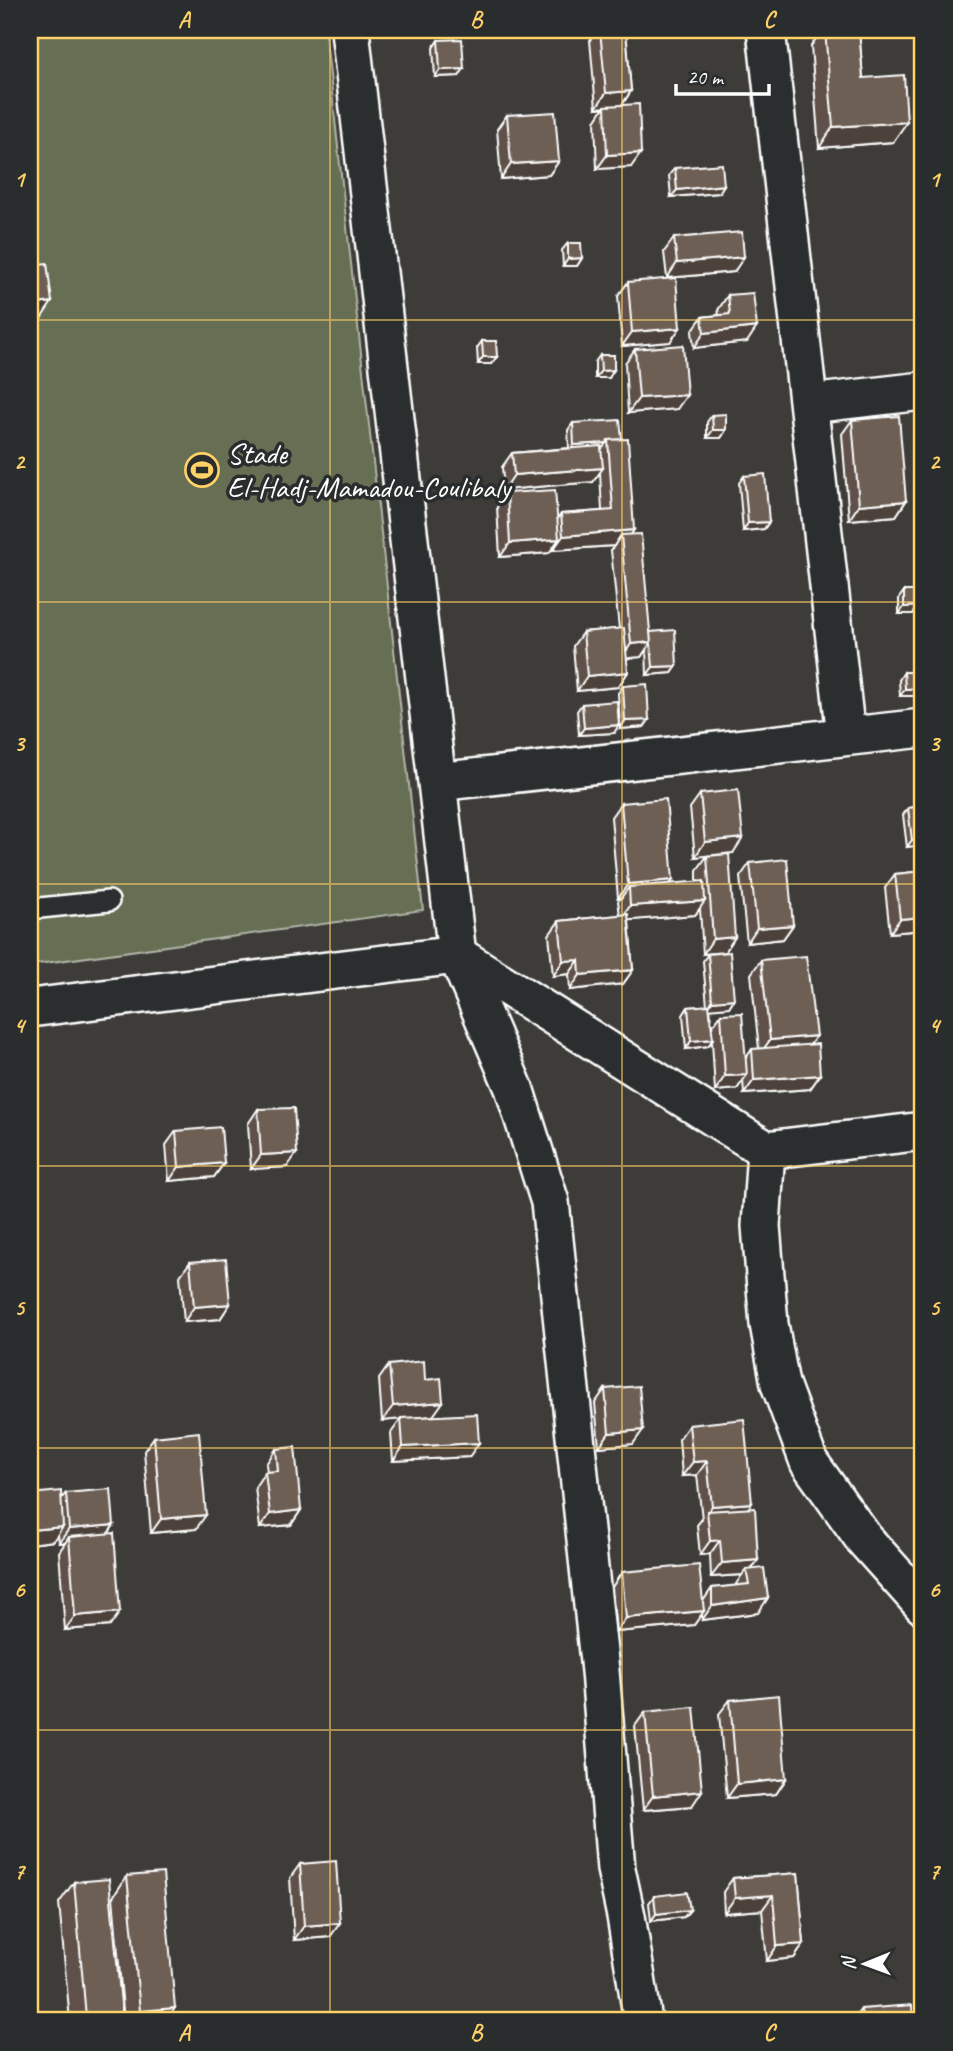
<svg xmlns="http://www.w3.org/2000/svg" width="953" height="2051" font-family="Caveat,sans-serif">
<style>
.green{fill:#666e53;stroke:#b2b6a9;stroke-width:2}
.lines{fill:none;stroke-linecap:round;stroke-linejoin:round}
.lane-casing{stroke:#fff;stroke-width:24}
.street-casing{stroke:#fff;stroke-width:42}
.lane{stroke:#2a2d2e;stroke-width:19}
.street{stroke:#2a2d2e;stroke-width:37}
.wall{fill:#5f5148;stroke:#fff;stroke-width:2}
.shaded-wall{fill:#4d423b;stroke:#fff;stroke-width:2}
.building{fill:#6e5e54;stroke:#fff;stroke-width:2}
.grid{fill:none;stroke:#ffd166;stroke-width:2;stroke-opacity:0.55}
.labels{text-anchor:middle;stroke-width:7;stroke-linejoin:round;paint-order:stroke}
.poi-label{font-size:30px;fill:#fff;stroke:#2a2d2e;text-anchor:start}
.neatline{fill:none;stroke:#ffd166;stroke-width:2.5}
.grid-label{font-size:23px;text-anchor:middle;font-weight:bold;fill:#ffd166}
</style>
<rect width="100%" height="100%" fill="#3e3c39"/>
<filter id="ink" filterUnits="userSpaceOnUse"><feTurbulence type="fractalNoise" baseFrequency=".0143" numOctaves="2"/><feDisplacementMap in="SourceGraphic" scale="14" xChannelSelector="R" yChannelSelector="G"/><feConvolveMatrix kernelMatrix="1 2 1 2 8 2 1 2 1" color-interpolation-filters="sRGB"/></filter>
<g filter="url(#ink)">
<path class="green" d="M30,30H325L423,910L30,965Z"/>
<g class="lines">
<g class="lane-casing">
<path id="lane" d="M30,909L109,901"/>
</g>
<g class="street-casing">
<path id="street" d="M350,30L457,955L514,1088L550,1202L600,1671L616,1869L626,1916L643,2021
M766,30L846,736
M809,404L923,391
M437,782L923,728
M30,1008L457,955L766,1150L923,1131
M766,1150L761,1226L769,1324L780,1384L809,1462L864,1539L923,1605"/>
</g>
<use href="#lane" class="lane"/>
<use href="#street" class="street"/>
</g>
<path class="wall" d="M597,30H626L631,91L622,105L631,167L597,169L595,121L604,107L596,108L590,40Z
M822,30H859L863,78L893,142L819,148L811,46Z
M438,40L459,76L435,77L433,48Z
M507,115L559,161L549,175L501,179L497,129Z
M675,168L719,193L671,197L669,175Z
M674,238L734,272L667,278L664,252Z
M568,243L582,258L577,266H563L562,250Z
M628,282L670,342L622,346L618,296Z
M728,295L747,342L694,348L692,331L702,317L719,315L718,310Z
M482,341L491,364H478L477,348Z
M635,349L677,409L628,413L625,363Z
M600,355L609,378H595V362Z
M712,415L726,430L721,438H707V422Z
M852,420L906,501L896,516L849,520L842,434Z
M573,423L622,439L631,535L650,632L677,666L672,673L647,675L646,650L641,657L626,658L628,672L618,687L577,691L573,646L583,632L619,629L611,550L614,546L553,550V548L549,553L500,557L497,507L507,493L557,520L561,514L602,511L600,472L593,482L504,490L502,467L512,453L569,448L568,430Z
M744,476L769,522L764,529L743,531L739,483Z
M904,591L918,606L913,614H899V598Z
M904,672L921,696H900L899,680Z
M623,686L649,720L644,727L620,729L618,693Z
M582,704L614,733L579,735L577,711Z
M700,794L733,853L695,857L690,808Z
M621,803L673,880L670,884L697,882V870L707,856L735,937L725,952L703,954L700,909L695,915L629,920L633,970L623,984L570,990L569,974L553,976L549,935L559,921L620,915L618,901L621,898H618L611,817Z
M923,806V844L907,847L903,815L908,808Z
M750,863L793,925L783,939L747,943L740,877Z
M923,871V930L890,933L885,888L895,874Z
M708,954L734,999L729,1007L710,1008L712,1027L721,1014L746,1058L752,1049H759L751,974L761,960L809,1045L820,1075L810,1089L744,1094L743,1080L737,1089L715,1091L712,1041L708,1046L686,1049L683,1015L688,1007L707,1006L703,961Z
M258,1109L287,1167L251,1169L248,1124Z
M176,1131L224,1163L214,1177L169,1181L166,1145Z
M190,1262L230,1304L220,1319L184,1322L180,1276Z
M389,1365L425,1380L433,1416L469,1457L393,1461L391,1433L401,1419L382,1421L379,1379Z
M605,1389L633,1444L599,1447L595,1403Z
M689,1425L748,1508L758,1560L752,1569L758,1613L702,1620V1613L694,1625L616,1632L612,1587L622,1572L703,1601L712,1588L737,1586L736,1584L742,1575L711,1577L710,1554L700,1555L697,1525L702,1519L697,1475L682,1476L679,1439Z
M154,1437L196,1529L151,1533L144,1451Z
M276,1449L301,1510L291,1525L260,1528L255,1487L265,1472H267L266,1464Z
M66,1493L114,1525L108,1534L110,1626L65,1630L59,1552L65,1543H59L58,1534L53,1541L30,1544V1494L61,1499Z
M730,1700L786,1779L776,1794L727,1798L719,1714Z
M645,1712L692,1806L643,1810L635,1726Z
M300,1864L330,1937L294,1940L290,1878Z
M798,1873L804,1944L794,1958L767,1961L762,1910L724,1913L723,1892L733,1878Z
M127,1876L166,2021H124L113,1897Z
M74,1882L117,2021H70L59,1903Z
M654,1896L690,1910L684,1917L651,1921L649,1903Z
M861,2009L913,2021H852Z"/>
<path class="shaded-wall" d="M464,69L459,76L435,77L440,70Z
M631,91L621,106L596,108L606,93Z
M907,122L893,142L819,148L833,127Z
M641,153L631,167L597,169L607,155Z
M559,161L549,175L501,179L511,164Z
M724,185L719,193L671,197L677,190Z
M744,257L734,272L667,278L677,263Z
M582,258L577,266H563L568,259Z
M52,302L38,323L30,324V305Z
M757,327L747,342L694,348L704,333Z
M680,328L670,342L622,346L632,332Z
M483,357H497L491,364H478Z
M614,370L609,378H595L601,371Z
M687,395L677,409L628,413L639,398Z
M713,430H726L721,438H707Z
M606,443L601,450L569,452L574,445Z
M603,468L593,482L504,490L514,475Z
M906,501L896,516L849,520L859,505Z
M769,522L764,529L743,531L748,523Z
M634,530L624,545L621,535L614,546L553,550L563,536Z
M559,539L549,553L500,557L510,543Z
M918,606L913,614H899L904,607Z
M651,642L641,657L621,659L631,644Z
M677,666L672,673L647,675L653,667Z
M628,672L618,687L577,691L587,676Z
M923,688V692L921,696H900L905,689Z
M649,720L644,727L620,729L625,721Z
M619,725L614,733L579,735L584,728Z
M743,838L733,853L695,857L705,842Z
M923,838V845L907,847L912,840Z
M673,880L663,894L629,887L621,898H618L628,884Z
M705,901L695,915L620,921L630,906Z
M923,917V930L890,933L900,919Z
M793,925L783,939L747,943L757,928Z
M735,937L725,952L703,954L713,939Z
M579,960L569,974L553,976L563,961Z
M633,970L623,984L570,990L580,975Z
M734,999L729,1007L707,1009L712,1001Z
M816,1036L806,1051L760,1054L770,1040Z
M713,1039L708,1046L686,1049L691,1041Z
M747,1075L737,1089L715,1091L725,1076Z
M820,1075L810,1089L744,1094L754,1080Z
M297,1153L287,1167L251,1169L261,1155Z
M224,1163L214,1177L169,1181L179,1167Z
M230,1304L220,1319L184,1322L194,1307Z
M443,1402L433,1416L382,1421L393,1406Z
M643,1430L633,1444L599,1447L609,1433Z
M479,1443L469,1457L393,1461L403,1447Z
M707,1461L697,1475L682,1476L693,1462Z
M752,1503L742,1517L707,1513L712,1506Z
M301,1510L291,1525L260,1528L270,1514Z
M206,1515L196,1529L151,1533L161,1519Z
M114,1525L104,1539L69,1537L65,1543H59L69,1529Z
M63,1527L53,1541L30,1544V1530Z
M720,1540L710,1554L700,1555L710,1541Z
M758,1560L748,1574L746,1570L742,1575L711,1577L722,1563Z
M768,1598L758,1613L702,1620L712,1606Z
M704,1611L694,1625L616,1632L626,1618Z
M120,1612L110,1626L65,1630L75,1616Z
M786,1779L776,1794L727,1798L737,1784Z
M702,1791L692,1806L643,1810L653,1796Z
M773,1895L762,1910L724,1913L735,1898Z
M690,1910L684,1917L651,1921L656,1914Z
M340,1923L330,1937L294,1940L304,1926Z
M804,1944L794,1958L767,1961L777,1946Z
M175,2008L166,2021H133L140,2011Z
M122,2014L117,2021H84L86,2017Z"/>
<path class="building" d="M600,30H626L631,91L606,93Z
M825,30H859L863,78L904,75L907,122L833,127Z
M462,39L464,69L440,70L438,40Z
M639,104L641,153L607,155L605,106Z
M555,112L559,161L511,164L507,115Z
M722,164L724,185L677,190L675,168Z
M742,232L744,257L677,263L674,238Z
M568,243H581L582,258L568,259Z
M47,263L52,302L30,305V265Z
M676,278L680,328L632,332L628,282Z
M753,293L757,327L704,333L702,317L730,314L728,295Z
M482,341H496L497,357H483Z
M683,345L687,395L639,398L635,349Z
M600,355H614V370L601,371Z
M726,414V430H713L712,415Z
M899,416L906,501L859,505L852,420Z
M620,420L622,439L608,440L606,443L574,445L573,423Z
M628,439L634,530L563,536L561,514L613,510L608,440Z
M601,446L603,468L514,475L512,453Z
M765,474L769,522L748,523L744,476Z
M555,490L559,539L510,543L507,493Z
M641,534L651,642L631,644L621,535Z
M904,591H918V606L904,607Z
M624,628L628,672L587,676L583,632Z
M675,630L677,666L653,667L650,632Z
M904,672H923V688L905,689Z
M647,684L649,720L625,721L623,686Z
M617,701L619,725L584,728L582,704Z
M738,790L743,838L705,842L700,794Z
M666,799L673,880L628,884L621,803Z
M923,806V838L912,840L908,808Z
M729,854L735,937L713,939L707,856Z
M787,859L793,925L757,928L750,863Z
M923,871V917L900,919L895,874Z
M704,881L705,901L630,906L629,887Z
M628,914L633,970L580,975L579,960L563,961L559,921Z
M730,952L734,999L712,1001L708,954Z
M806,956L816,1036L770,1040L761,960Z
M709,1005L713,1039L691,1041L688,1007Z
M742,1013L747,1075L725,1076L721,1014Z
M818,1044L820,1075L754,1080L752,1049Z
M294,1108L297,1153L261,1155L258,1109Z
M221,1127L224,1163L179,1167L176,1131Z
M226,1259L230,1304L194,1307L190,1262Z
M424,1361L425,1380L441,1378L443,1402L393,1406L389,1365Z
M639,1386L643,1430L609,1433L605,1389Z
M477,1414L479,1443L403,1447L401,1418Z
M744,1419L752,1503L712,1506L707,1461L693,1462L689,1425Z
M199,1432L206,1515L161,1519L154,1437Z
M295,1447L301,1510L270,1514L265,1472L278,1471L276,1449Z
M111,1489L114,1525L69,1529L66,1493Z
M61,1491L63,1527L30,1530V1494Z
M755,1508L758,1560L722,1563L720,1540L710,1541L707,1511Z
M114,1533L120,1612L75,1616L69,1537Z
M699,1565L704,1611L626,1618L622,1572Z
M764,1568L768,1598L712,1606V1588L749,1584L746,1570Z
M779,1695L786,1779L737,1784L730,1700Z
M694,1707L702,1791L653,1796L645,1712Z
M336,1861L340,1923L304,1926L300,1864Z
M163,1873L175,2008L140,2011L127,1876Z
M798,1873L804,1944L777,1946L773,1895L735,1898L733,1878Z
M109,1879L122,2014L86,2017L74,1882Z
M687,1892L690,1910L656,1914L654,1896Z
M912,2005L913,2021H862L861,2009Z"/>
</g>
<path class="grid" d="M330,30V2021M622,30V2021M30,320H923M30,602H923M30,884H923M30,1166H923M30,1448H923M30,1730H923"/>
<defs>
<g id="stadium-ring" transform="scale(1.75)"><circle r="9.5" fill="#2a2d2e" stroke="#ffd166" stroke-width="1.5"/><path d="M0-5a6.5 5 0 1 0 0 10a6.5 5 0 1 0 0-10ZM-3.5-1.8h7v3.6h-7Z" fill="#ffd166"/></g>
</defs>
<g fill-rule="evenodd">
<use href="#stadium-ring" x="202" y="470"/>
</g>
<g class="labels">
<g class="poi-label">
<text x="227" y="463">Stade<tspan x="227" dy="34">El-Hadj-Mamadou-Coulibaly</tspan></text>
</g>
</g>
<rect width="953" height="2051" fill="none" stroke="#2a2d2e" stroke-width="77"/>
<g transform="translate(865 1964) rotate(269)" stroke="#2a2d2e" stroke-width="5" paint-order="stroke">
<path d="M0-5L12 26L0 18L-12 26Z" fill="#ffffff"/>
<text y="-10" font-size="19" font-weight="bold" text-anchor="middle" fill="#ffffff">N</text>
</g>
<path d="M676 84v10h93v-10" fill="none" stroke="#ffffff" stroke-width="3.5"/>
<text x="687" y="84" font-size="21" fill="#ffffff" stroke="#2a2d2e" stroke-width="5" paint-order="stroke">20 m</text>
<rect x="38" y="38" width="876" height="1974" class="neatline"/>
<g class="grid-label">
<text x="184" y="27">A</text>
<text x="476" y="27">B</text>
<text x="769" y="27">C</text>
<text x="19" y="187">1</text>
<text x="934" y="187">1</text>
<text x="19" y="469">2</text>
<text x="934" y="469">2</text>
<text x="19" y="751">3</text>
<text x="934" y="751">3</text>
<text x="19" y="1033">4</text>
<text x="934" y="1033">4</text>
<text x="19" y="1315">5</text>
<text x="934" y="1315">5</text>
<text x="19" y="1597">6</text>
<text x="934" y="1597">6</text>
<text x="19" y="1879">7</text>
<text x="934" y="1879">7</text>
<text x="184" y="2040">A</text>
<text x="476" y="2040">B</text>
<text x="769" y="2040">C</text>
</g>
</svg>
